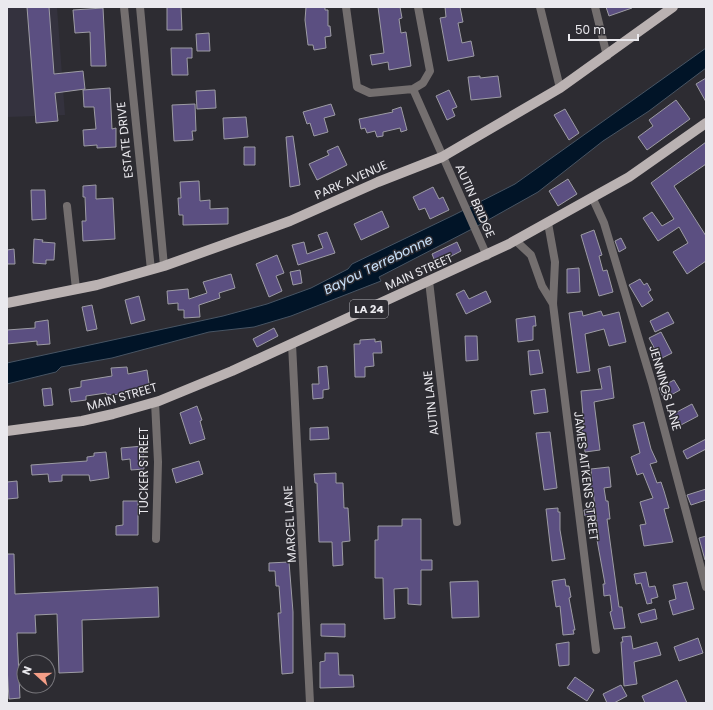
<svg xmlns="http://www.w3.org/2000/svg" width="713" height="710" font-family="Poppins,sans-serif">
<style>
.built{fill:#34323e}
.water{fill:#011427;stroke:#475463}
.building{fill:#5b4f81;stroke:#9d9ca4}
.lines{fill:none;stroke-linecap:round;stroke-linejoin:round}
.minor{stroke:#746f6f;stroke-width:8}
.primary{stroke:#bab2b2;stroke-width:10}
.labels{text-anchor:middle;stroke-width:3;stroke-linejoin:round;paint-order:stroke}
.shield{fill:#2d2c32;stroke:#b1b0b6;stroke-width:1}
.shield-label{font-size:11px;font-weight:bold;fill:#eae9ee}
.street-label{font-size:12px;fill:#eae9ee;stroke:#2d2c32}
.water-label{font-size:13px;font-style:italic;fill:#cbe4fe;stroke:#2d2c32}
</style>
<rect width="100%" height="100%" fill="#2d2c32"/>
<path class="built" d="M7,7H57L65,115L7,117Z"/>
<path class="water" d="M706,48V68L649,111L603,141L538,192L472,229L379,277L381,281L291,316L254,327L209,332L112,358L61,367L56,372L7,384V363L223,316L267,304L311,288L348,269L352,264L454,215L515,184Z"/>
<path class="building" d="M27,7H49L54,74L83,71L85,89L55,93L58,121L36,123Z
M167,7H181L182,30H167Z
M306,7H325V10H328V26H330L331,36L325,37L326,48L314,50L313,45H308L305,20Z
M378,7H400L402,18L399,19L401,33L406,32L411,66L389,70L388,62L372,65L370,55L384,53Z
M445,7H460L463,22L458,23L462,43L471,41L474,56L448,61L440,18L446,17Z
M606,7H632V8L609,16Z
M103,8L106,66H91L90,32L75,33L73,10Z
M209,33L210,51H197L196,34Z
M171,48H192V58H187L188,75H172Z
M480,76V78L498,76L501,97L471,100L468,77Z
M706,78V102L696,84Z
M110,88L112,129L116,128V147L97,148V145L84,146L83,130L96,129L94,107H84L83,90Z
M215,90L216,108L197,109L196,91Z
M449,90L457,107L452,109L455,116L447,120L436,96Z
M676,100L690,119L647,150L638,137L653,126L649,120Z
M195,104L196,131H192L193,140L174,141L172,105Z
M331,104L335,115L324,118L328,132L314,136L310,123L307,124L303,112Z
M401,107L407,130L401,132L400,128L383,132V136L377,137L375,131L367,133L365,128L361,129L359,119L393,112L392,110Z
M565,109L579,133L569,140L554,115Z
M246,117L248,137L224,139L223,118Z
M293,136L300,185L290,187L286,137Z
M706,142V164L674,186L706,236V261L687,274L673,252L688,243L679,227L658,241L643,218L652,212L662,226L674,219L651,183Z
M338,146L347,165L317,180L309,164L329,155L327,151Z
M244,147H255V165H244Z
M568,179L577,194L558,206L549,191Z
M199,181L200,201L210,200V209L228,208V224L183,225V215H179L178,198H181L180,182Z
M96,185V199L113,198L115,239L83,241L82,221H86L85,197H83V186Z
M433,187L439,199L443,197L449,210L430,219L425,208L419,210L413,197Z
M31,190H45L46,219L32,220Z
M382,211L389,227L361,240L354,224Z
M594,230L602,255L599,256L603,271L607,270L613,292L599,296L581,235Z
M327,232L335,253L298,265L292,245L304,242L307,254L323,248L318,235Z
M621,238L626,248L619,252L615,241Z
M34,239L43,240L42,242L55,243L54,260H46V264L33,263Z
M457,242L461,251L436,264L432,254Z
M14,249L15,264H7V250Z
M277,255L284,273L276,276L282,291L269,297L256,264Z
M579,268L580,292L567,293V269Z
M300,270L302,283L293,285L290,272Z
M231,274L235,288L219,293L220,298L199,305L200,317L184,318V310H178V303L168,304L167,291L188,289L189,299L207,293L203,282Z
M640,279L644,285L647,283L651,290L648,292L653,300L642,307L629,285Z
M464,290L469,299L486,291L491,302L466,314L456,294Z
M139,296L145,320L131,324L125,300Z
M92,305L97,329L87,331L82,307Z
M582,311L583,316L601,311L603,316L619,312L626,342L609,346L604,329L585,334L590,371L577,373L569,313Z
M668,312L674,323L655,332L650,321Z
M535,316L536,326H533V340L518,342L516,319Z
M48,320L50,344L37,345V341L7,344V330L35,328V322Z
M274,328L278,336L257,347L253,339Z
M661,332L672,353L660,359L649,338Z
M465,336H477L478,360L466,361Z
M375,339V342L381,341L382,353H373L374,366L365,367V377H355L354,344H360V340Z
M539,350L543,373L530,375L528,351Z
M327,366L329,389L323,390V398L313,399L312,384H319L318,367Z
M610,366L614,398L594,402L600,450L585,452L582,428L584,427L581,391L602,389L598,369Z
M127,367L128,374L147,370L150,390L123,394L107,395L106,393L86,396V400L71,402L69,389L81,387V381L112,376L111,368Z
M674,380L680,390L664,399L659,388Z
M51,388L53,405L44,406L42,389Z
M545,389L548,412L534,414L531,391Z
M692,404L698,416L679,426L673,414Z
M197,406L202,420L200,421L205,439L190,444L180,413Z
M644,422L651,449L657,462L650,464L657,483L661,482L664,491L669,508L664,509L673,542L644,546L640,525L646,524L640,502L653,498L643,473L637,475L631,457L640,453L633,425Z
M328,427L329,439L310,440V428Z
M550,432L557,488L544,490L536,433Z
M706,439V449L687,459L683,451Z
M143,446L144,469L131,470L130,459L122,460L121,448Z
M106,452L109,478L90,481L89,475H62V481L49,482L48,474L32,475L31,465L87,461V457L94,456V453Z
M199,461L203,474L176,483L172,469Z
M609,467L611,487L604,488L606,501H608L610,519H607L619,607H622L625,628L614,629L610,612L612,611L610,595L604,596L603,584H605L597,540H599L596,515L585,516L584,510L595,508L593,489H591L590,481H592L591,469Z
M336,473V483H343L344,508H348L350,541L342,542L343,565L333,566L332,542H319L317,483H315L314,474Z
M17,481L18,498L7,499V482Z
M706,489V500L691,505L687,495Z
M123,501H138V535H116V526L123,525Z
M558,508V512H560V530L565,559L552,561L546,509Z
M402,519H421V560H432V570H421V605L408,604V588L394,589L395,618L384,619L383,578H375V540H378V526H402Z
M706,536V559L705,560L699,538Z
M7,554H14L15,594L158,587L159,617L82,620L83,672L59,673L57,614L35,615L36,633H17L20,698L9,699L7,667Z
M289,562L293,612V673L282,674L278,613H281L279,586H276L275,571H269V563Z
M646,572L649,587L655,586L658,597L651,599L652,603L647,604L641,583L636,584L634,574Z
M565,579L566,586H569L571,597L569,598L575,630H573L574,634L563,635L560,606L556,607L552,581Z
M478,581L479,617L452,618L450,582Z
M687,582L694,609L673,615L669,601L676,599L673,585Z
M655,609L657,619L641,623L638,614Z
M321,624H345V637L321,636Z
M631,636L633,649L657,642L661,655L634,662L637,684L624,686L621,642H623L622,637Z
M698,638L703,653L679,661L674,647Z
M569,642V665L559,666L556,644Z
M325,653H338L339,675H353L354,687L320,688V662L325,661Z
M575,677L594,690L587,701L567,688Z
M677,680L687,703H645L642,696Z
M621,685L627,696L614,703H607L603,694Z"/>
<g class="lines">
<path class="minor" d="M124,7L151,270
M140,7L164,266
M346,7L357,87L370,93L413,89L423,83L430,71L418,7
M540,7L560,88
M595,7L607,56
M413,89L487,256
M593,199L604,223L652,383L706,587
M67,206L76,289
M548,223L555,262L553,304L596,650
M516,241L531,255L542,286L553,304
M429,281L457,522
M292,344L310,703
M155,402L158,462L156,539"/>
<path class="primary" d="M7,303L97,285L164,266L290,221L378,182L442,157L560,88L673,7
M7,431L82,421L113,414L159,401L232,371L509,244L629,177L706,123"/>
</g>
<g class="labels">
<rect class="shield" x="350" y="300" width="38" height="18" rx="3"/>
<g class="shield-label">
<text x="369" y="313">LA 24</text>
</g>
<g class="street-label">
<text transform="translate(125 140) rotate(-96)" y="4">ESTATE DRIVE</text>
<text transform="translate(351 180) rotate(-24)" y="4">PARK AVENUE</text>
<text transform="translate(475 201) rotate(66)" y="4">AUTIN BRIDGE</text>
<text transform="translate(419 272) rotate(-24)" y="4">MAIN STREET</text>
<text transform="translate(665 388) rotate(74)" y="4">JENNINGS LANE</text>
<text transform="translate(122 397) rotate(-16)" y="4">MAIN STREET</text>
<text transform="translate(431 403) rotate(-96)" y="4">AUTIN LANE</text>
<text transform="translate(144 471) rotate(-90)" y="4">TUCKER STREET</text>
<text transform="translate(586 476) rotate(83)" y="4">JAMES AITKENS STREET</text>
<text transform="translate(290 524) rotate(-93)" y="4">MARCEL LANE</text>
</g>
<g class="water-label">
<text transform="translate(378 264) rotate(-26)" y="5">Bayou Terrebonne</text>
</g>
</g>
<rect width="713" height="710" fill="none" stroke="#eae9ee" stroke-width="16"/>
<g transform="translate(36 674) rotate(291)"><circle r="19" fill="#2d2c32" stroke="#79787d"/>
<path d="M0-3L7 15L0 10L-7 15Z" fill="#f49e87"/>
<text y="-6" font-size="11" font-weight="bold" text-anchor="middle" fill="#eae9ee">N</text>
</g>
<path d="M569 34v6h69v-6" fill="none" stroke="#eae9ee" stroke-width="2"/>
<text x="575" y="34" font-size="12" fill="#eae9ee" stroke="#2d2c32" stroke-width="3" paint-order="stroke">50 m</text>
</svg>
